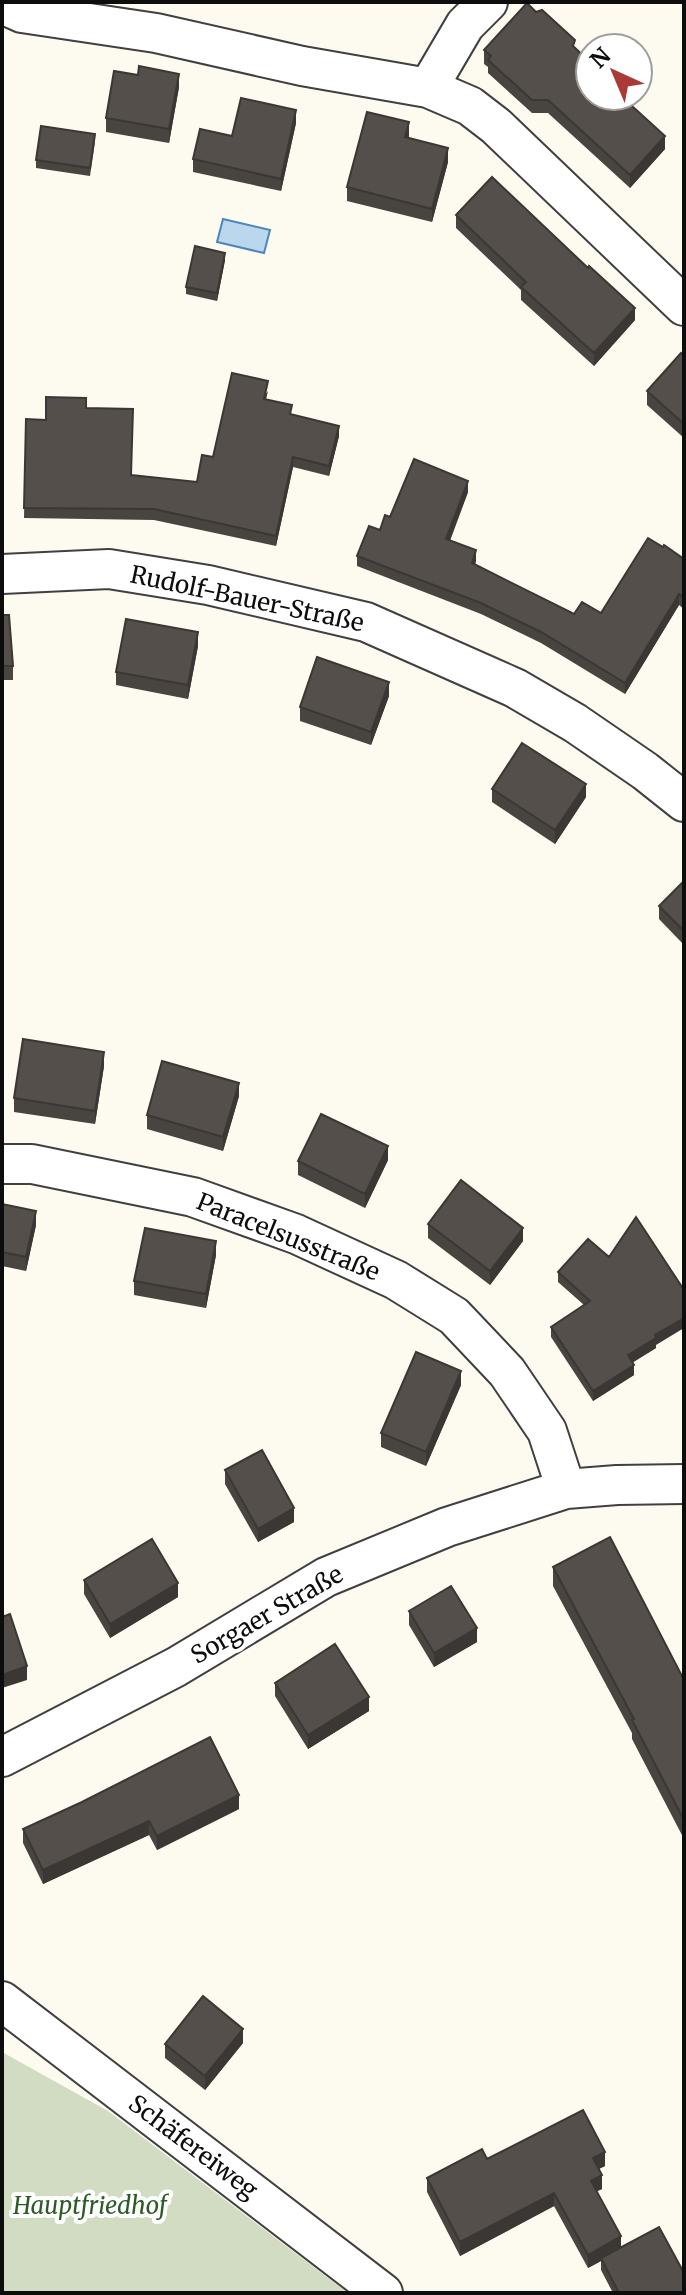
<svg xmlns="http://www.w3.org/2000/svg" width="686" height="2295" font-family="Merriweather,serif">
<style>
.cemetery{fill:#d2dcc2}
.water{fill:#bad7ee;stroke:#4b87bb;stroke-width:2}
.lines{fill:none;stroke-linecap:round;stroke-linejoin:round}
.minor-casing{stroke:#404040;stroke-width:42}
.minor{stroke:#fff;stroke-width:38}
.wall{fill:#484440}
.shaded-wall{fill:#3b3734}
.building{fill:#544f4b;stroke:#3b3734;stroke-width:2}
.labels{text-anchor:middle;stroke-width:8;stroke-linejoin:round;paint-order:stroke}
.street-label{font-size:24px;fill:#0d0d0d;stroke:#fff}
.park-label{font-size:24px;font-style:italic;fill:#2d5b26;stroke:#fff}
</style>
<rect width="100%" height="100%" fill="#fdfbef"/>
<path class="cemetery" d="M2,2052L108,2111L348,2293H2Z"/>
<path class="water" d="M223,219L270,230L264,253L217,242Z"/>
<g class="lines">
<g class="minor-casing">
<path id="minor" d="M2,4L22,13L156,33L302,66L428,88L470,106L496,126L684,306
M428,88L465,25L488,2
M2,574L109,569L208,585L366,622L515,688L575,723L645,771L684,802
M2,1164H32L193,1197L296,1234L396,1280L454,1316L507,1372L547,1431L566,1489
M2,1757L176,1667L326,1577L447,1527L566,1489L617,1485L684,1484
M2,2001L383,2293"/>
</g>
<use href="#minor" class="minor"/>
</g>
<path class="wall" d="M575,47L665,149L630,188L548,113H532L488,73V67L484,64V50Z
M179,87L169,143L106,132V118Z
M296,123L281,191L193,172V159Z
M409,136L408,138L448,162L432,222L347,201V187Z
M95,142L90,176L36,168V160Z
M456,215L635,320L594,366L521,300V290L456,228Z
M225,260L217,301L186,294V287Z
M684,356V438L647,405V391Z
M268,391L266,400L292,415L339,436L329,476L293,467L276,546L154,520L24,518L26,419L46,420L86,408L131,475L197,482L213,457Z
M468,492L450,541L476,561L475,564L574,614L601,613L684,559V609L679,605L625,694L541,643L481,614L357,566V556L390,517Z
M2,615L13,666V680H2Z
M198,646L188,699L116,685V672Z
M389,696L371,745L300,721V707Z
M492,789L586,797L555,844L492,802Z
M684,881V945L659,919V906Z
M104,1066L95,1124L14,1112V1098Z
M239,1096L223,1151L147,1129V1115Z
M388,1160L365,1208L298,1175V1161Z
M2,1204L36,1225L26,1271L2,1266Z
M428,1224L523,1241L490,1285L428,1238Z
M216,1255L206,1308L134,1295V1281Z
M558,1272L656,1345V1348L632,1363L634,1375L593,1401L551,1337V1327L584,1305L558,1282Z
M461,1385L426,1466L381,1447V1433Z
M225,1470L294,1522L258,1542L225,1484Z
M553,1567L684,1680V1839L632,1739V1733L553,1586Z
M84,1580L178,1597L110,1638L84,1594Z
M409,1611L477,1642L434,1667L409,1625Z
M275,1683L369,1711L308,1749L275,1696Z
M239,1809L157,1850L149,1835L43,1884L23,1843V1829Z
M243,2043L205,2090L165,2058V2044Z
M487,2159L605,2166L598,2169L602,2189L597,2191L621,2248L684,2293H613L601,2270V2261L588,2268L554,2206L460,2256L427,2192V2178Z"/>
<path class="shaded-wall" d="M179,74V87L169,143V129Z
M296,110V123L281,191V179Z
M409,122V136L405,151V137Z
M665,136V149L630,188V175Z
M448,148V162L432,222V209Z
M225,253V260L217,301V293Z
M635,308V320L594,366V353Z
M339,426V436L329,476V466Z
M293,457V467L276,546V536Z
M468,481V492L446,550V539Z
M476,550V561L472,574V563Z
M679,594V605L625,694V683Z
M198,632V646L188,699V685Z
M389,682V696L371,745V732Z
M586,784V797L555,844V830Z
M104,1052V1066L95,1124V1111Z
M239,1083V1096L223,1151V1137Z
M388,1146V1160L365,1208V1194Z
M36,1211V1225L26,1271V1257Z
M523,1228V1241L490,1285V1271Z
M216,1241V1255L206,1308V1294Z
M684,1318V1328L656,1345V1348L628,1365V1355L655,1335Z
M634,1365V1375L593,1401V1391Z
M461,1371V1385L426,1466V1452Z
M294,1508V1522L258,1542V1529Z
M178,1583V1597L110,1638V1624Z
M477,1628V1642L434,1667V1653Z
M27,1666V1680L2,1688V1675Z
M369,1697V1711L308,1749V1735Z
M239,1795V1809L157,1850V1836Z
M149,1821V1835L43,1884V1870Z
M243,2029V2043L205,2090V2076Z
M605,2152V2166L593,2172V2158Z
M602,2175V2189L591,2194V2181Z
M554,2193V2206L460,2256V2242Z
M621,2236V2250L601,2258V2261L588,2268V2255Z"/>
<path class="building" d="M527,3L536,12L542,10L575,40L573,46L590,62V96H621L665,136L630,175L548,100H532L488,60L491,56L484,50Z
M139,66L179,74L169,129L106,118L114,71L138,75Z
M241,98L296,110L281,179L193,159L200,129L232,136Z
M367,112L409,122L405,137L448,148L432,209L347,187Z
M41,126L95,134L90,168L36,160Z
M492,177L588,268L589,266L635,308L594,353L521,287L526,282L456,215Z
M195,246L225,253L217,293L186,287Z
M681,353L684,356V424L647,391Z
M232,373L268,381L264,399L292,405L290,414L339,426L329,466L293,457L276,536L154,509L24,508L26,419L46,420V397L86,398V408L133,409L131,475L197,482L202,455L213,457Z
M414,459L468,481L446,539L476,550L472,563L574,614L582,602L601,613L648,538L663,547L664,545L684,559V598L679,594L625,683L541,632L481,603L357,556L369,526L380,530L385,515L390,517Z
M2,615H9L13,666H2Z
M126,619L198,632L188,685L116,672Z
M317,657L389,682L371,732L300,707Z
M522,743L586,784L555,830L492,789Z
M684,881V931L659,906Z
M23,1039L104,1052L95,1111L14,1098Z
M162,1061L239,1083L223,1137L147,1115Z
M321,1114L388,1146L365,1194L298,1161Z
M461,1180L523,1228L490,1271L428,1224Z
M2,1204L36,1211L26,1257L2,1252Z
M636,1217L684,1290V1318L655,1335L656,1338L628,1355L634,1365L593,1391L551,1327L590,1301L558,1272L588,1239L609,1257Z
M145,1228L216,1241L206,1294L134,1281Z
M416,1352L461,1371L426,1452L381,1433Z
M262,1450L294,1508L258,1529L225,1470Z
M610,1537L684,1680V1820L632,1720L634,1719L553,1567Z
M152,1539L178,1583L110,1624L84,1580Z
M451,1586L477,1628L434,1653L409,1611Z
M10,1614L27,1666L2,1675V1617Z
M335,1644L369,1697L308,1735L275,1683Z
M210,1737L239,1795L157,1836L149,1821L43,1870L23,1829L82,1802Z
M203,1996L243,2029L205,2076L165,2044Z
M583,2110L605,2152L593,2158L602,2175L591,2181L621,2236L588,2255L554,2193L460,2242L427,2178L482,2149L487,2159Z
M659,2227L684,2273V2293H619L601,2258Z"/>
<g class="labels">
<g class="street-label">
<text transform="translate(247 599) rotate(12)" y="8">Rudolf-Bauer-Straße</text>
<text transform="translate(288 1237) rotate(22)" y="8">Paracelsusstraße</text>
<text transform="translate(267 1615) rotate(-30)" y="8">Sorgaer Straße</text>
<text transform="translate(193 2147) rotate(37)" y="8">Schäfereiweg</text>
</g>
<g class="park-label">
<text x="90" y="2214">Hauptfriedhof</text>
</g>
</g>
<rect width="686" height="2295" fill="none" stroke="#0d0d0d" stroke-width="8"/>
<g transform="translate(614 72) rotate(316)"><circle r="38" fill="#ffffff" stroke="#9e9e9e" stroke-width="2"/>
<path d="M0-6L14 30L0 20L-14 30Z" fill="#aa3a37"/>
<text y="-12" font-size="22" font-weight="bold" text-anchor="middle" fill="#0d0d0d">N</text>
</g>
</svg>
